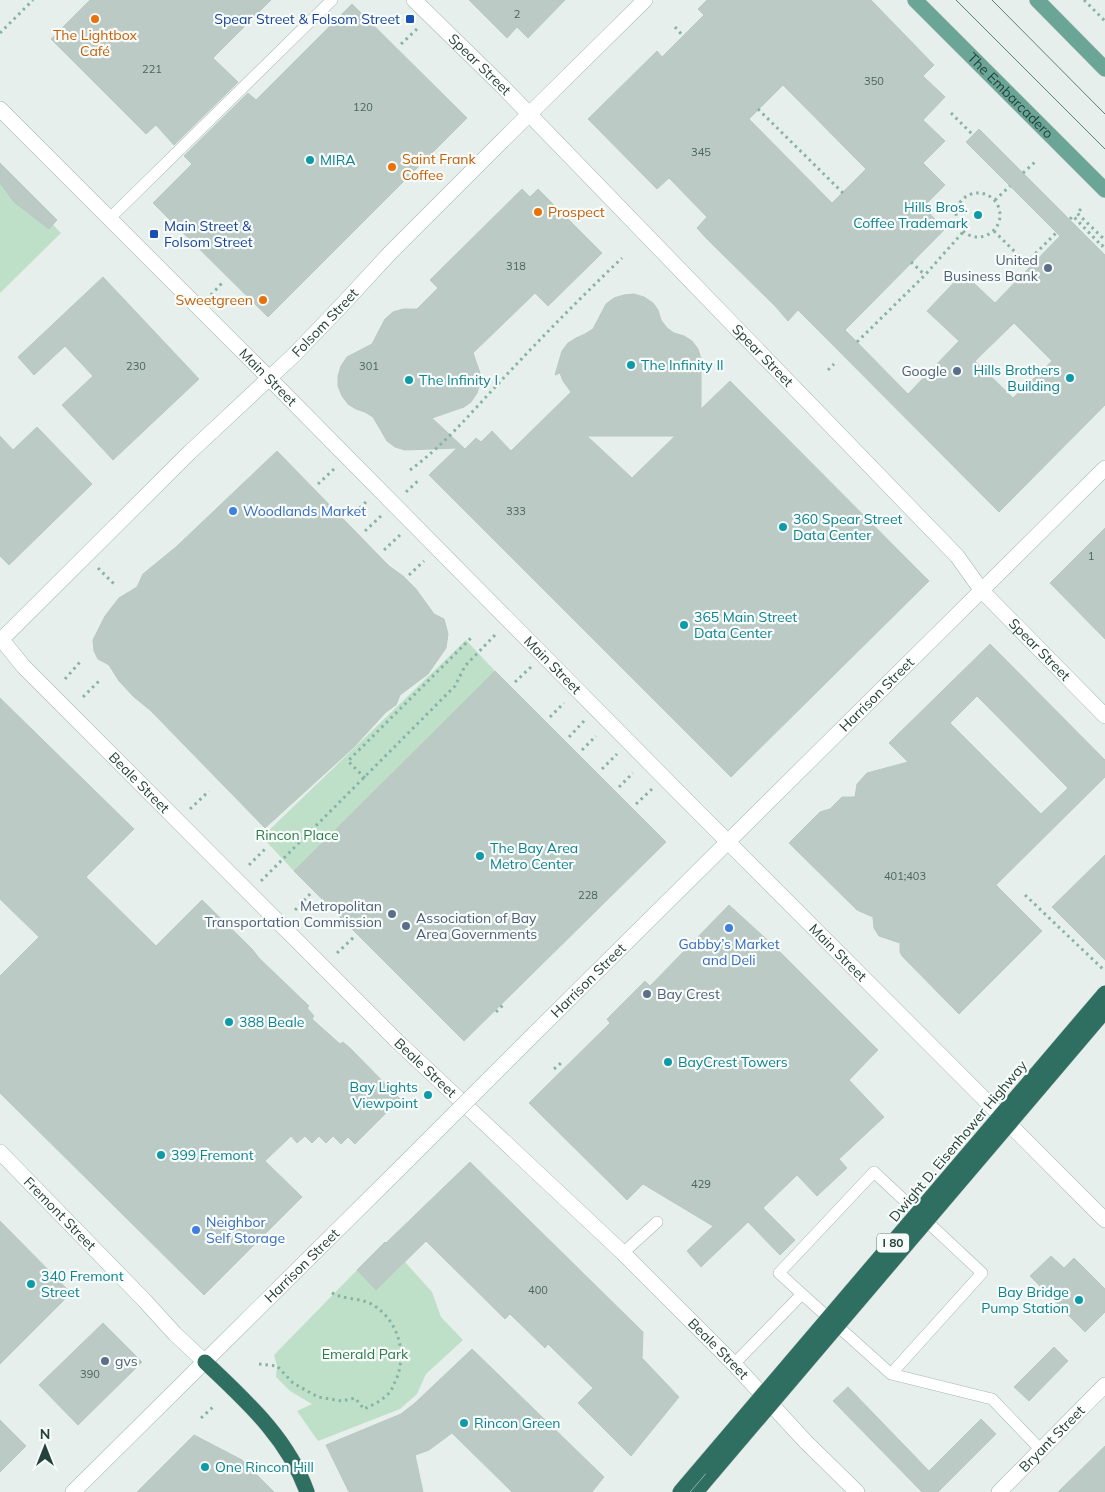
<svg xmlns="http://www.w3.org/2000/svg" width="1105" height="1492" font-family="Mulish,sans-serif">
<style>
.green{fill:#bfe0c8}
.building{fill:#bbcac4;stroke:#b8c9c2;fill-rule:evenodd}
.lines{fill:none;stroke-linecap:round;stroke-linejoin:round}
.service-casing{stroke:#a8b8b2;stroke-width:12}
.minor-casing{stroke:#a8b8b2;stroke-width:16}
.tertiary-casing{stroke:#a8b8b2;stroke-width:16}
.secondary-casing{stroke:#a4bbb3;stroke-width:16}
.primary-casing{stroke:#c2cac8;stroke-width:16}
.motorway-casing{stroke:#c2cac8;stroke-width:16}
.path{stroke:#86b3a5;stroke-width:3;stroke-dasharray:2.5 4;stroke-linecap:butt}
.service{stroke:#fff;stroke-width:11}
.minor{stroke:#fff;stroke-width:15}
.tertiary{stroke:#fff;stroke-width:15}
.secondary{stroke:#fff;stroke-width:15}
.primary{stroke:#6aa596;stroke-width:15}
.motorway{stroke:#2f6f62;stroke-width:15}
.tram{stroke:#5f7d75;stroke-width:1}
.secondary-bridge-casing{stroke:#a4bbb3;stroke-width:16;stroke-linecap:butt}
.motorway-bridge-casing{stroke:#c2cac8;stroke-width:16;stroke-linecap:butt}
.secondary-bridge{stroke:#fff;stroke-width:15}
.motorway-bridge{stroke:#2f6f62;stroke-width:15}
.food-dot{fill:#e8710a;stroke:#f7fbf9;stroke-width:2}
.transit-dot{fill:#1a4fb4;stroke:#f7fbf9;stroke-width:2}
.culture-dot{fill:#0f9aa8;stroke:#f7fbf9;stroke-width:2}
.service-dot{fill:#5c6f8a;stroke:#f7fbf9;stroke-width:2}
.shop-dot{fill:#3f7fe0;stroke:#f7fbf9;stroke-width:2}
.labels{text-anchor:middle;stroke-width:4.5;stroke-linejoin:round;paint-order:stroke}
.number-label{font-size:11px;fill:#4a645c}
.shield{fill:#f7fbf9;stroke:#637a73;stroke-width:1}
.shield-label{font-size:12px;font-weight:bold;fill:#24423a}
.transit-label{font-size:14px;fill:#164399;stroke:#f7fbf9;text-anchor:end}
.food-label{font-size:14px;fill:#c56008;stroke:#f7fbf9;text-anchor:start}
.street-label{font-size:14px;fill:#24423a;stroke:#f7fbf9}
.culture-label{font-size:14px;fill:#0d838f;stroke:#f7fbf9;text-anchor:start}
.service-label{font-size:14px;fill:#4e5e75;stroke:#f7fbf9;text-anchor:end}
.shop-label{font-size:14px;fill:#366cbe;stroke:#f7fbf9;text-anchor:start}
.park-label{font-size:14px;fill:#2d7a4b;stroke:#f7fbf9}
</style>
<rect width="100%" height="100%" fill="#e6efeb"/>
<path class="green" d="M0,170L61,233L0,293Z
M466,640L495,671L294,871L262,837Z
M405,1262L432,1292L441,1317L463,1340L426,1374L417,1394L400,1409L318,1441L297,1411L312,1404L290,1391L276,1377L277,1366L274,1355L357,1270L376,1290Z"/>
<path class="building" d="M90,0H271L213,58L238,82L174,145L156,125L146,134L51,39Z
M469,0H565L528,38L517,27L507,38Z
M707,0H871L934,65L923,76L945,97L923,120L945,141L923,163L945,185L923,207L945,229L845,330L908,394L959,341L927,311L963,273L995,303L1060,236L966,142L979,129L1105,255V405L999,512L798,310L788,321L776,307L707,239L697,228L707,217L669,178L657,189L588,119L657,51L662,57L704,15L698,9ZM783,85L866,169L832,203L749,119ZM1014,323L1052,361L1013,398L975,361Z
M352,4L467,118L268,317L153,203L192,164L184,156L248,93L256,100Z
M0,163L57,220L49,229L14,202L0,183Z
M522,189L530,197L538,189L602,253L548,306L535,293L473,353L480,373V383L477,393L471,402L464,407L432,418L465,449L476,438L481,442L492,431L511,451L571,392L563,381L560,373L555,375L562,351L568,343L576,338L585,334L593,329L606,304L614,298L624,295L634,294L644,297L653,303L658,310L661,320L667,328L674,333L684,336L692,341L698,349L701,359V409L730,381L929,581L731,777L429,475L457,448L405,450L395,447L387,441L373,417L365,412L356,409L348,404L342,396L338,386V376L341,366L347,357L372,344L385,319L393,312L403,309H417L438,288L430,280ZM587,436H675L632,478Z
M103,277L199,379L113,460L62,405L93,376L65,346L34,375L18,357Z
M37,427L92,484L9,565L0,556V436L13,450Z
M277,451L389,566L403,576L416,589L434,614L444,619L448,634L446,648L428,674L400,695L396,705L386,712L354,747L265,828L150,710L134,697L119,681L109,665L98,659L94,651L93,640L105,616L119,598L137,587L143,574L176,547Z
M1105,528V639L1050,583Z
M990,644L1105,760V777L996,885L1042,931L959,1014L902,956L900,952V943L879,936L874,928L873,917L857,910L789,843L820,812L830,809L842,797H855L857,784L867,773L908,762L889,743ZM977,696L1068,788L1041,814L950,723Z
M495,671L666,842L464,1041L294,871Z
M0,698L134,829L86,877L156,946L202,900L252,949L259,958L309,1006L307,1008L314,1016L312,1019L340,1044L343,1042L351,1049L400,1099L355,1144L348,1137L341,1144L333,1136L326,1143L319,1136L312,1143L305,1136L297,1143L291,1136L265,1161L302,1197L204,1295L0,1093V976L39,937L0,899Z
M1105,855V960L1052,907Z
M729,905L775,947L878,1050L849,1080L884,1117L839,1159L847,1168L817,1196L797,1175L763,1208L795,1240L780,1255L748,1222L701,1267L687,1251L713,1226L643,1184L627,1200L529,1103L610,1023L607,1019L645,981L650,986Z
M470,1162L643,1332L642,1358L679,1397L631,1456L578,1403L593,1388L548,1344L545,1348L510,1314L505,1319L426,1241L376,1290L357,1270L385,1242L386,1243Z
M0,1221L71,1293L0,1364Z
M1051,1256L1064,1268L1074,1258L1105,1289V1312L1085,1332L1030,1276Z
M103,1323L142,1362L78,1425L39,1385Z
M1054,1347L1068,1361L1029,1401L1014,1387Z
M472,1349L604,1477L592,1492H512L452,1433L429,1450L415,1455L423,1492H349L326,1445L401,1414L415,1403Z
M848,1387L929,1471L981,1419L996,1434L938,1492H922L833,1401Z
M0,1420L26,1446L0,1472Z
M194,1435L242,1460L274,1492H137Z
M1105,1446V1492H1058Z"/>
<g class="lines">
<g class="service-casing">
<path id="service" d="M110,218L332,0
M623,1253L657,1222
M734,1364L802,1294L779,1273L874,1172L982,1273L891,1374L802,1294
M891,1374L992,1399L1041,1450"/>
</g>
<g class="minor-casing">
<g id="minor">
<path id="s1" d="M982,591L1105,716"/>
<path id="s2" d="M2,640L23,666L397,1041L623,1253L734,1364L806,1442L857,1492"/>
</g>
</g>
<g class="tertiary-casing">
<g id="tertiary">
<path id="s3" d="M414,0L502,86L957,556L982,591"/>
<path id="s4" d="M0,109L269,378L698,812L1105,1220"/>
<path id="s5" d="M999,1492L1105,1385"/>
</g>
</g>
<g class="secondary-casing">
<g id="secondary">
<path id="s6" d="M0,641L190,452L294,355L342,305L390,253L499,144L645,0"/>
<path id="s7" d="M530,1038L1105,468"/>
<path id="s8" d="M0,1152L145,1301L175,1334L205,1362"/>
<path id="s9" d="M73,1492C183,1382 294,1274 404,1164"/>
</g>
</g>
<g class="primary-casing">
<g id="primary">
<path id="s10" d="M915,0L1105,190"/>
<path d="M1037,0L1105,69"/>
</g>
</g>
<g class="motorway-casing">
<path id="motorway" d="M205,1362C245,1400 288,1438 307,1492
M696,1492L713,1472"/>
</g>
<path class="path" d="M1084,0L1105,21
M675,27L683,36
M0,33L33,0
M401,44L417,29
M758,109L843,193
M951,113L973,135
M1023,173L1035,162
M956 215a22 22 0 1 1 44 0a22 22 0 1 1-44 0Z
M995,200L1010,186
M1081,209L1077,213L1105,240
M1070,219L1073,216L1102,246L1105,243
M994,231L1026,263L1057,232
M911,262L925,275
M211,295L222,283
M857,342L925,275L963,232
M828,370L834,364
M410,470C443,446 470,414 498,384C538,341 579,299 622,258
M318,484L334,469
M406,492L420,479
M350,517L366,502
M365,531L381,516
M384,550L400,535
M98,568L114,584
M409,575L424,561
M65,679L80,662
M515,682L531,667
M83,697L99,681
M550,717L564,703
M569,737L584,721
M582,750L596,736
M602,769L617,754
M365,778L348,761L471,638
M619,787L633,773
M636,804L652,789
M190,809L209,791
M249,865L266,848
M261,881L455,686L465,666L496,634
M1025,895L1105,971
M295,910L311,893
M337,953L354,937
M496,1012L503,1005
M554,1069L561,1063
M259,1364L277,1366L293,1383L318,1397L342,1401L355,1398L364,1409C373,1405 383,1400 390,1392C392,1390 393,1385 395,1382C408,1355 399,1321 373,1305C361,1297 338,1300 330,1291
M201,1418L213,1407"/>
<use href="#service" class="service"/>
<use href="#minor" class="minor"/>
<use href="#tertiary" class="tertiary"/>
<use href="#secondary" class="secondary"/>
<use href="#primary" class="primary"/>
<use href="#motorway" class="motorway"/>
<path class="tram" d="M956,0L1105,149
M992,0L1105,114"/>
<g class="secondary-bridge-casing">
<path id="secondary-bridge" d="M404,1164L530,1038"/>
</g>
<g class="motorway-bridge-casing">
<path id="motorway-bridge" d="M713,1472L1105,1011
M680,1492L1105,993"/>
</g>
<use href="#secondary-bridge" class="secondary-bridge"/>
<use href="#motorway-bridge" class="motorway-bridge"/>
</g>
<g class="food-dot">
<circle cx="95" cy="19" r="5"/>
<circle cx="392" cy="167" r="5"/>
<circle cx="538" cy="212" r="5"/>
<circle cx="263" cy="300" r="5"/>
</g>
<g class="transit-dot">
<rect x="405" y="14" width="10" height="10" rx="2.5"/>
<rect x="149" y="229" width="10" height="10" rx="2.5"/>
</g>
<g class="culture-dot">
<circle cx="310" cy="160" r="5"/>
<circle cx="978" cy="215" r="5"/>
<circle cx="631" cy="365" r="5"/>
<circle cx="1070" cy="378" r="5"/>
<circle cx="409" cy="380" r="5"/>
<circle cx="783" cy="527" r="5"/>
<circle cx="684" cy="625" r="5"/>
<circle cx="480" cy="856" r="5"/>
<circle cx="229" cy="1022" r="5"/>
<circle cx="668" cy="1062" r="5"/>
<circle cx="428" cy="1095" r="5"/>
<circle cx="161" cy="1155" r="5"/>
<circle cx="31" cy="1284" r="5"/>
<circle cx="1079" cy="1300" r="5"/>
<circle cx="464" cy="1423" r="5"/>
<circle cx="205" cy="1467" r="5"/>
</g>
<g class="service-dot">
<circle cx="1048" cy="268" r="5"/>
<circle cx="957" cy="371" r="5"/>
<circle cx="392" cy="914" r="5"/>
<circle cx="406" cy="926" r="5"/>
<circle cx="647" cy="994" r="5"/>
<circle cx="105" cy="1361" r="5"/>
</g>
<g class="shop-dot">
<circle cx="233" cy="511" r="5"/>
<circle cx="729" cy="928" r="5"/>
<circle cx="196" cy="1230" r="5"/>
</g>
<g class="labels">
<g class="number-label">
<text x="517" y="18">2</text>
<text x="152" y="73">221</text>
<text x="874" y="85">350</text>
<text x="363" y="111">120</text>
<text x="701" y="156">345</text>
<text x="516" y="270">318</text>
<text x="136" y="370">230</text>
<text x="369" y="370">301</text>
<text x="516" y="515">333</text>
<text x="1091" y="560">1</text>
<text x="905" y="880">401;403</text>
<text x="588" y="899">228</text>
<text x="701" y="1188">429</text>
<text x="538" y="1294">400</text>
<text x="90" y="1378">390</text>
</g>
<rect class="shield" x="877" y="1233.5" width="32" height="19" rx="4"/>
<g class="shield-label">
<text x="893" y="1247">I 80</text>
</g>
<g class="transit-label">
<text x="400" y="24">Spear Street &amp; Folsom Street</text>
<text x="164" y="231" text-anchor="start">Main Street &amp;<tspan x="164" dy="16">Folsom Street</tspan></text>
</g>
<g class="food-label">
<text x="95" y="40" text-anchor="middle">The Lightbox<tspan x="95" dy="16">Café</tspan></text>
<text x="402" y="164">Saint Frank<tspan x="402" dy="16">Coffee</tspan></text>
<text x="548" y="217">Prospect</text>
<text x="253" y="305" text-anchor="end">Sweetgreen</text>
</g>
<g class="street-label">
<text dy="5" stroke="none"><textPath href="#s3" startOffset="92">Spear Street</textPath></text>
<text dy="5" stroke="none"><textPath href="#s10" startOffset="135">The Embarcadero</textPath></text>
<text dy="5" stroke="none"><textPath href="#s6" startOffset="455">Folsom Street</textPath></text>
<text dy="5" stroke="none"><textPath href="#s3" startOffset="498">Spear Street</textPath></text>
<text dy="5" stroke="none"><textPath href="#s4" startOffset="379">Main Street</textPath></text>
<text dy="5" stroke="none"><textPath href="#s1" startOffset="82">Spear Street</textPath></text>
<text dy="5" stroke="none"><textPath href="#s4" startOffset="784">Main Street</textPath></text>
<text dy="5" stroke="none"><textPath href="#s7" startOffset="488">Harrison Street</textPath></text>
<text dy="5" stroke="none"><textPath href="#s2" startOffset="198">Beale Street</textPath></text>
<text dy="5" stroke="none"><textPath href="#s4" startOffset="1189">Main Street</textPath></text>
<text dy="5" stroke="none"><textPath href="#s7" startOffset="82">Harrison Street</textPath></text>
<text dy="5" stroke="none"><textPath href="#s2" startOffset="602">Beale Street</textPath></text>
<text transform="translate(958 1141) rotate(-50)" y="5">Dwight D. Eisenhower Highway</text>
<text dy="5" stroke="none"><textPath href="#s8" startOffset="86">Fremont Street</textPath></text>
<text dy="5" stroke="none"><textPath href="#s9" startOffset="322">Harrison Street</textPath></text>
<text dy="5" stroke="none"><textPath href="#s2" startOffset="1008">Beale Street</textPath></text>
<text dy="5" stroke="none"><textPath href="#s5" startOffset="75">Bryant Street</textPath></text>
</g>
<g class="culture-label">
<text x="320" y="165">MIRA</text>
<text x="968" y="212" text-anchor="end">Hills Bros.<tspan x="968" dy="16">Coffee Trademark</tspan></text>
<text x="641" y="370">The Infinity II</text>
<text x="1060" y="375" text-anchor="end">Hills Brothers<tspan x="1060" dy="16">Building</tspan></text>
<text x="419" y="385">The Infinity I</text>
<text x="793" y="524">360 Spear Street<tspan x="793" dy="16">Data Center</tspan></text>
<text x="694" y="622">365 Main Street<tspan x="694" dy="16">Data Center</tspan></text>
<text x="490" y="853">The Bay Area<tspan x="490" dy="16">Metro Center</tspan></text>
<text x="239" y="1027">388 Beale</text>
<text x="678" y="1067">BayCrest Towers</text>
<text x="418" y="1092" text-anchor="end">Bay Lights<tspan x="418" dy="16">Viewpoint</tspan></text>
<text x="171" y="1160">399 Fremont</text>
<text x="41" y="1281">340 Fremont<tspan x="41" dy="16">Street</tspan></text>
<text x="1069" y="1297" text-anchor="end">Bay Bridge<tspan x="1069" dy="16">Pump Station</tspan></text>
<text x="474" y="1428">Rincon Green</text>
<text x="215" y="1472">One Rincon Hill</text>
</g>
<g class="service-label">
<text x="1038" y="265">United<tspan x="1038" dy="16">Business Bank</tspan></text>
<text x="947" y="376">Google</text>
<text x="382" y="911">Metropolitan<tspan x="382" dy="16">Transportation Commission</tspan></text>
<text x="416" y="923" text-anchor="start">Association of Bay<tspan x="416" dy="16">Area Governments</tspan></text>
<text x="657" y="999" text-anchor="start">Bay Crest</text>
<text x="115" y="1366" text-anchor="start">gvs</text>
</g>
<g class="shop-label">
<text x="243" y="516">Woodlands Market</text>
<text x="729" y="949" text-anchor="middle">Gabby’s Market<tspan x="729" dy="16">and Deli</tspan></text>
<text x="206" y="1227">Neighbor<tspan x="206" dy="16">Self Storage</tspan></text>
</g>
<g class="park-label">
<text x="297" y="840">Rincon Place</text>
<text x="365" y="1359">Emerald Park</text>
</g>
</g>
<g transform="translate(45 1447)" stroke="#f7fbf9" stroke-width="4" paint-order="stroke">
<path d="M0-4L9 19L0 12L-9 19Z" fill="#24423a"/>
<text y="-8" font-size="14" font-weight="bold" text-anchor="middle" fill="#24423a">N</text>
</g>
</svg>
